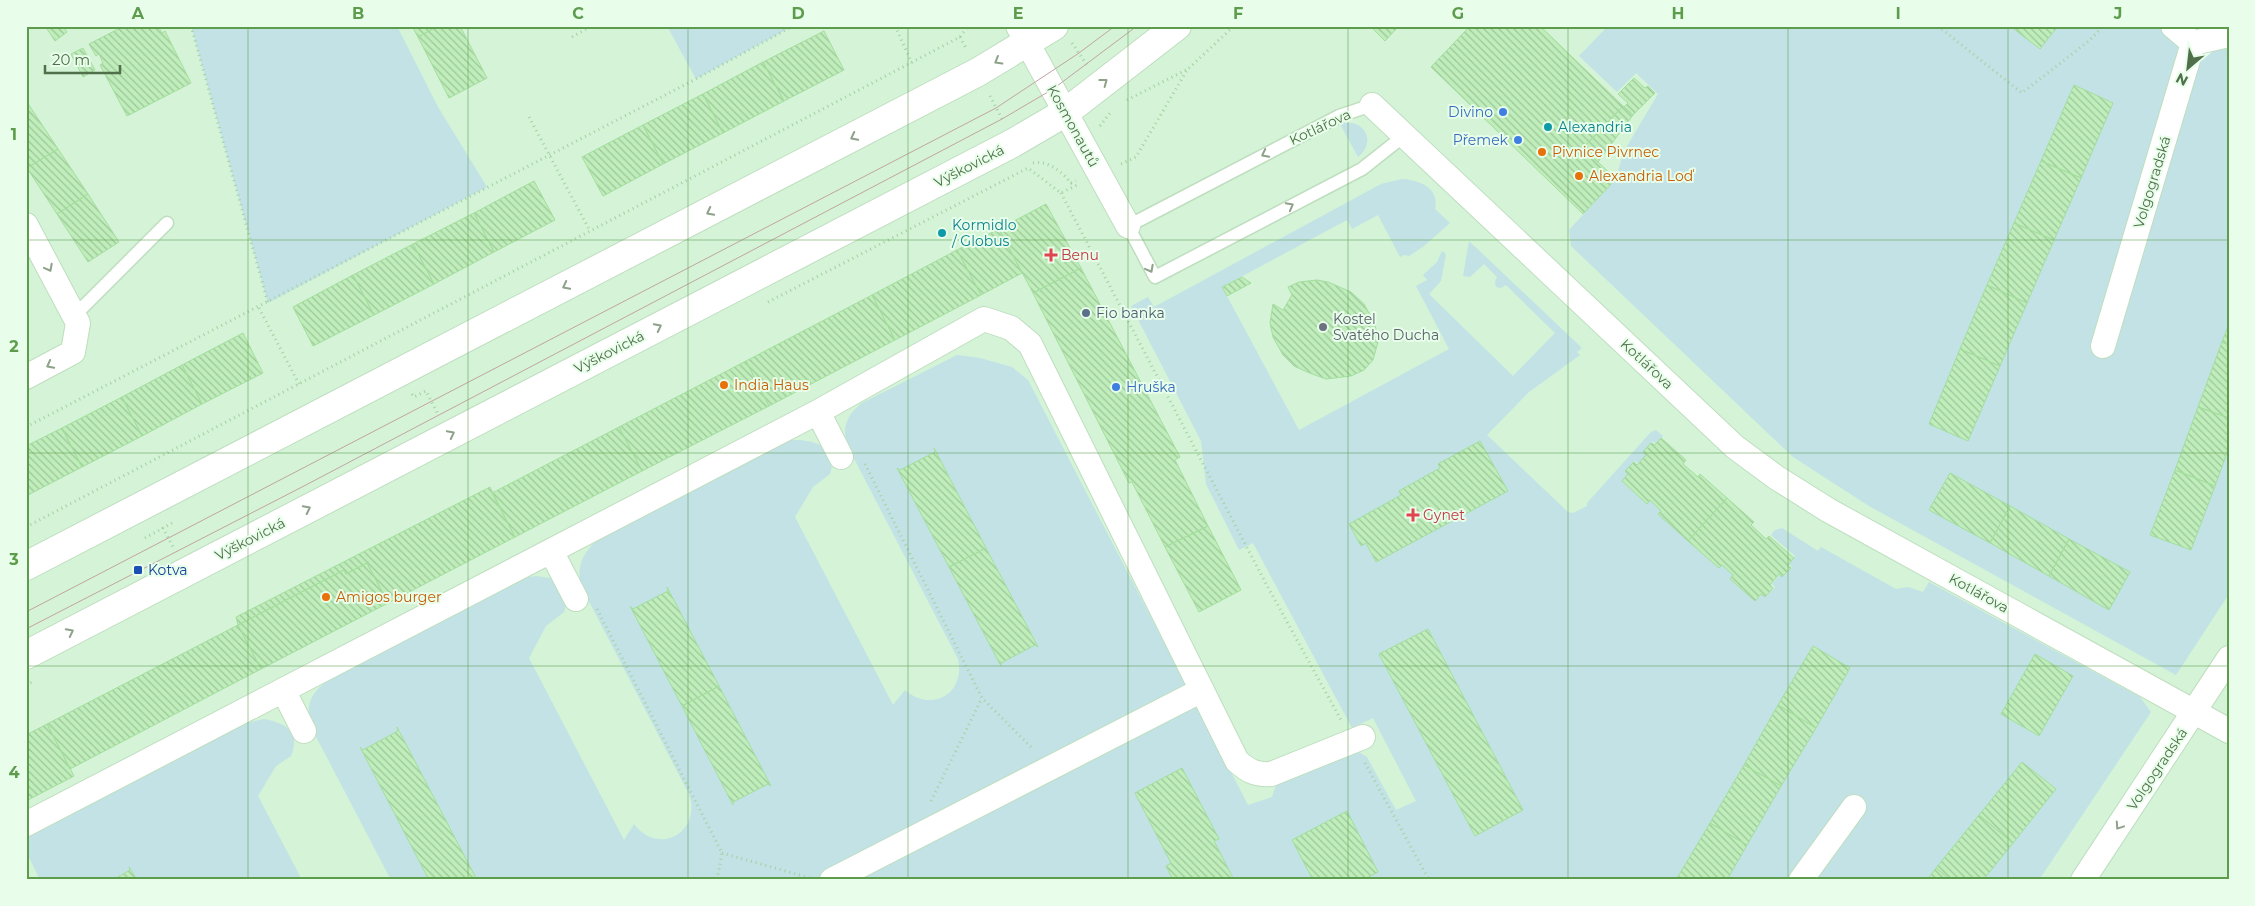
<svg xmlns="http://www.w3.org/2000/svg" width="2255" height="906" font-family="Montserrat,sans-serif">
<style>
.residential{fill:#d4f3d7}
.green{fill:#c2e2e6}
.building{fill:url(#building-back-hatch);stroke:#a3df9d}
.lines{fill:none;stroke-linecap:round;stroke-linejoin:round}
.service-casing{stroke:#bfdebf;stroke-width:15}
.minor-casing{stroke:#bfdebf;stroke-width:26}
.tertiary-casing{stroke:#bfdebf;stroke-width:30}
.path{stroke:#a3d29f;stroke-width:3;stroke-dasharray:1 4;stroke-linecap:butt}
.service{stroke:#fff;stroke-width:12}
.minor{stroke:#fff;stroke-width:24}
.tertiary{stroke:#fff;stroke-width:28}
.tram{stroke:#c2a4a2;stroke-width:1}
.oneway{stroke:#8da289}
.grid{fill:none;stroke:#5d9c4c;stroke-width:1;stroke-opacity:0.55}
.shop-dot{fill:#3f7fe0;stroke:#e8feea;stroke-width:2}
.culture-dot{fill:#0f9aa8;stroke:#e8feea;stroke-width:2}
.food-dot{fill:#e8710a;stroke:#e8feea;stroke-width:2}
.health-dot{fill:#e0444e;stroke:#e8feea;stroke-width:2}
.service-dot{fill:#5c6f8a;stroke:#e8feea;stroke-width:2}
.worship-dot{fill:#6b7280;stroke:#e8feea;stroke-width:2}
.transit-dot{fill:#1a4fb4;stroke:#e8feea;stroke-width:2}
.labels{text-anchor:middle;stroke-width:4;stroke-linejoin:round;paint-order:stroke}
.shop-label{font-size:14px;fill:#366cbe;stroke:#e8feea;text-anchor:end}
.street-label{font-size:14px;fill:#4f704a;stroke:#e8feea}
.culture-label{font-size:14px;fill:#0d838f;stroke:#e8feea;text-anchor:start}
.food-label{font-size:14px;fill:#c56008;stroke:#e8feea;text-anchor:start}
.health-label{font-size:14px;fill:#be3a42;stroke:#e8feea;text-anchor:start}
.service-label{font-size:14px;fill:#4e5e75;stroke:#e8feea;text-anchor:start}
.worship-label{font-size:14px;fill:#5b616d;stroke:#e8feea;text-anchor:start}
.transit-label{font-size:14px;fill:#164399;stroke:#e8feea;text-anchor:start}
.neatline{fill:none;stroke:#5d9c4c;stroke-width:2}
.grid-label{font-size:16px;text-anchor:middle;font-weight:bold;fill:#5d9c4c}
</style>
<defs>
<pattern id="building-back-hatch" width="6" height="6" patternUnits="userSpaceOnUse" patternTransform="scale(1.25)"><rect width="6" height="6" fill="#bfeebb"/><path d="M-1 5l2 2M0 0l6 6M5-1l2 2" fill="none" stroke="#9ec59a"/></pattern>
</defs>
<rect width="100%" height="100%" fill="#e2fae5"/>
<path class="residential" d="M26,26H2229V880H26Z"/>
<path class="green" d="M191,26H397L438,107L487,187L268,303Z
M667,26H793L696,79Z
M1608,26H2229V594L2176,675L1869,506L1793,457L1571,246L1569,230L1616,179L1623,153L1658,94L1636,73L1617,92L1579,56Z
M1344,123C1366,120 1376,143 1358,157L1340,124Z
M1402,179C1419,180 1440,188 1435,209L1450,223L1424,246L1409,256L1404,255L1400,257L1378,215L1352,229L1347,220L1222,287L1299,430L1449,349L1416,286L1427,280L1423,275L1437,262L1442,251L1446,254L1441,281L1429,294L1513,376L1555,333L1506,285L1501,288L1496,287L1495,282L1497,277L1484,264L1470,277L1463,276L1469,241L1582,348L1577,352L1580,355L1529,392L1487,435L1568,512L1573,513L1587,506V503L1651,432L1656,430L1663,436L1656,444L1653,441L1645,451L1648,453L1639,464L1635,461L1627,470L1648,502L1652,499L1720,567L1723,564L1735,574L1732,578L1756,600L1763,593L1766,596L1775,587L1772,584L1781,573L1784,576L1792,567L1789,564L1795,556L1771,535L1775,530L1782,528L1818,551L1821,547L1896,589L1908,587L1923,592L1929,582L2140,697L2151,712L2039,880H391L311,727C306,707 309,696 324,683L524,578L536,576L550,578L559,583L567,603L564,612L546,626L529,658L624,840L634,824C659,857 702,832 689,794L582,588C576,569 581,556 595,542L791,440C813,439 839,446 830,474L813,487L795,517L893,705L905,690C931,713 966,694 958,659L847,445C842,426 847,415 862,403L957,355L980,358L1012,367L1028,380L1248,805L1272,797L1277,782L1352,748L1367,757L1396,810L1416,801L1373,718L1352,728L1253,543L1239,550L1206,484L1201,441L1131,306L1148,297L1154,307L1381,184Z
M264,719C285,723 301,731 291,756L276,766L258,796L302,880H40L27,853L26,838L247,723Z"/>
<path class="building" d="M45,26H63L67,32L55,41Z
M124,26H158L162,33L165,31L191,83L127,116L100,65L103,63L99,54L96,56L89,44Z
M412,26H438L418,37Z
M438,26H460L487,78L449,98L418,37Z
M1370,26H1399L1385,41Z
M1470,26H1540L1623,106L1583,148L1616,179L1583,214L1431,67Z
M2010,26H2058L2040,49Z
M824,31L844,70L784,101L763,62Z
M83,48L95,70L83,77L71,54Z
M763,62L784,101L723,133L703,94Z
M1634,78L1645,88L1648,86L1655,93L1633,115L1624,107L1628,103L1618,94Z
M2074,85L2113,103L2081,178L2041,161Z
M703,94L723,133L663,164L643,125Z
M27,102L58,149L27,168L26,103Z
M1623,106L1633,115L1598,162L1583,148Z
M643,125L663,164L603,196L582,157Z
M58,149L88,194L57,214L27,168Z
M2041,161L2081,178L2054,240L2014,223Z
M534,181L555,220L494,252L474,213Z
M88,194L119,242L88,262L57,214Z
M1046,204L1081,268L1033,293L999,229Z
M474,213L494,252L434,284L413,244Z
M2014,223L2054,240L2027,303L1987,285Z
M999,229L1022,273L981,295L957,250Z
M413,244L434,284L374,315L353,275Z
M957,250L981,295L895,340L872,295Z
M1081,268L1180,457L1175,460L1208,526L1165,547L1132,482L1129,483L1033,293Z
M353,275L374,315L313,346L293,307Z
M1242,277L1251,283L1227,296L1222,287Z
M1317,280L1328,282L1351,292L1364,304L1375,324L1378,342L1373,360L1364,370L1351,376L1326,379L1307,372L1294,366L1283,355L1273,337L1270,323L1273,304L1283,310L1292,295L1288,287L1299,282Z
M1987,285L2027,303L2000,366L1960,349Z
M872,295L895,340L769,406L746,361Z
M2229,324V345L2222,342Z
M243,333L263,373L202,404L182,365Z
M2222,342L2229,345V418L2198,407Z
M1960,349L2000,366L1968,441L1929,424Z
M746,361L769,406L642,471L619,427Z
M182,365L202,404L142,436L122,397Z
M122,397L142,436L82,467L62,428Z
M2198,407L2229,418V447L2215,486L2175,470Z
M619,427L642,471L515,537L492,493Z
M62,428L82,467L26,496V446Z
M1661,438L1686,460L1683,464L1698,477L1700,474L1727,498L1688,541L1658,514L1661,511L1650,500L1647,504L1622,481L1628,474L1625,471L1634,462L1637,465L1646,455L1643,452L1651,443L1655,445Z
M1480,441L1508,491L1376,562L1366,543L1361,546L1349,524L1401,495L1399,491L1440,468L1438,464Z
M934,448L986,548L949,567L897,468L900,470L935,452Z
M2175,470L2215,486L2191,550L2150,535Z
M1950,473L2010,506L1990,543L1929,510Z
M490,487L515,537L388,603L367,563L346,574L344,570L238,625L236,617Z
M1727,498L1754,522L1751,525L1766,539L1769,536L1794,558L1788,565L1791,568L1782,577L1779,574L1770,585L1773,588L1765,597L1761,594L1755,601L1730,579L1733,575L1722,565L1719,568L1688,541Z
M2010,506L2069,539L2049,576L1990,543Z
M1208,526L1241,590L1199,612L1165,547Z
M2069,539L2130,572L2109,610L2049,576Z
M986,548L1038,647L1035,645L1001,663V666L949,567Z
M367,563L388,603L261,669L238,625L344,570L346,574Z
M667,587L719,686L682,706L630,606L633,609L668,591Z
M238,625L261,669L70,769L47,724Z
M1428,629L1523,810L1475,836L1379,654Z
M1813,646L1850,668L1816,728L1778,705Z
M2035,654L2073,676L2039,736L2001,714Z
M719,686L771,786L768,784L733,802V805L682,706Z
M1778,705L1816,728L1781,786L1744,765Z
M47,724L74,776L26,801V735Z
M397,727L477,880H429L360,747L363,750L398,731Z
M2022,762L2056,789L2013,843L1979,815Z
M1744,765L1781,786L1747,845L1710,823Z
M1182,768L1219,839L1214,841L1234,880H1173L1166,866L1171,863L1135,793Z
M1347,811L1378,872L1363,880H1313L1292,840Z
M1979,815L2013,843L1983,880H1951L1936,868Z
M1710,823L1747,845L1727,880H1676Z
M129,867L137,880H113L130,870Z
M1936,868L1951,880H1927Z"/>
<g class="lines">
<g class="service-casing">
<path id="service" d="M1372,105L1339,116L1128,226L1155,277L1362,169L1405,135
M74,316L167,223"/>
</g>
<g class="minor-casing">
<path id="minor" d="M1018,26L1128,226
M2173,26L2193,43
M2193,43L2229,35
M1372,105L1735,447L1777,478L1828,510L2229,731
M26,225L78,323L73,352L26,377
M2103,346L2193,43
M818,412L841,457
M551,551L576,599
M283,690L304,731
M26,824L816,413L984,319L1011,328L1030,344L1237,761C1248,771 1256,775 1271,774L1363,737
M832,880L1202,690
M1801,880L1854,807
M2083,880L2229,658"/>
</g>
<g class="tertiary-casing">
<path id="tertiary" d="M26,566L978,72L1054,26
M26,655L1013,143L1066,112L1177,26"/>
</g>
<path class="path" d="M191,26L268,303
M895,26L912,63
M1938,26L2022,93L2090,40L2103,26
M572,37L592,26
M960,37L967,50
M1072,43L1087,65
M990,96L1002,119
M1127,100L1186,70
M529,117L590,231
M1100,126L1110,113
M1033,163C1048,160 1062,172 1071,183L1076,181
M1121,164L1136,157L1187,70L1234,26
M1061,193L1264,580L1341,720
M768,302L1028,168L1061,193L1079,184
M259,308L299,384
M412,394L414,397L426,391L438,414
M26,427L696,79L793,26
M865,464L982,698L1033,749
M172,523L163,528L174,549
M26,527L960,37L968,26
M145,538L163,528
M597,609L722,853L717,880
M26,685L34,681
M1365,763L1429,880
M931,801L982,698
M722,853L810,878"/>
<use href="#service" class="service"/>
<use href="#minor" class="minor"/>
<use href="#tertiary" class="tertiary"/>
<path class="tram" d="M26,612L996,108L1079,53L1115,26
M26,629L302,487L1002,119L1053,89L1137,26"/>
</g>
<defs><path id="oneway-chevron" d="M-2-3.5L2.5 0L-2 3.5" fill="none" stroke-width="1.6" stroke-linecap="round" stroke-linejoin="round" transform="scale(1.25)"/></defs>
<g class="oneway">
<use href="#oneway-chevron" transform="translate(998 61) rotate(150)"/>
<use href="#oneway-chevron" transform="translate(1104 82) rotate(-37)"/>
<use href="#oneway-chevron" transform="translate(854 137) rotate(153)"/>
<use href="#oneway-chevron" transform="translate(1265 154) rotate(153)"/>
<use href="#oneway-chevron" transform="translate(1290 206) rotate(-28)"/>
<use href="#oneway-chevron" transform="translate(710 212) rotate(153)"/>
<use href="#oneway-chevron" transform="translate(49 268) rotate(62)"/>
<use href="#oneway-chevron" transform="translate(1150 269) rotate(62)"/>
<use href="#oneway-chevron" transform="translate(566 286) rotate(153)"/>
<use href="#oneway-chevron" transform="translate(658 327) rotate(-27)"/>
<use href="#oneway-chevron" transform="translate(50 365) rotate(152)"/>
<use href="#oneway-chevron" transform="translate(451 434) rotate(-27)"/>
<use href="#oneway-chevron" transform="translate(307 509) rotate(-27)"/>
<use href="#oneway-chevron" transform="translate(70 632) rotate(-27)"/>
<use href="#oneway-chevron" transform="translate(2119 826) rotate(124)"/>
</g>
<path class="grid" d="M248,26V880M468,26V880M688,26V880M908,26V880M1128,26V880M1348,26V880M1568,26V880M1788,26V880M2008,26V880M26,240H2229M26,453H2229M26,666H2229"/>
<g class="shop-dot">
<circle cx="1503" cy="112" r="5"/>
<circle cx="1518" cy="140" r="5"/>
<circle cx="1116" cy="387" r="5"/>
</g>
<g class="culture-dot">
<circle cx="1548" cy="127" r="5"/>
<circle cx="942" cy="233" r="5"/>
</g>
<g class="food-dot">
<circle cx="1542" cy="152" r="5"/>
<circle cx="1579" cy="176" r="5"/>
<circle cx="724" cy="385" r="5"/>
<circle cx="326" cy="597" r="5"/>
</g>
<g class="health-dot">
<path d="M1048.5 247.5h5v5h5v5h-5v5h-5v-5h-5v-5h5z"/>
<path d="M1410.5 507.5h5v5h5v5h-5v5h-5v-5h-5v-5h5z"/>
</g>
<circle class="service-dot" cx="1086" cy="313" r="5"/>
<circle class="worship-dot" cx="1323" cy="327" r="5"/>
<rect class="transit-dot" x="133" y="565" width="10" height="10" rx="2.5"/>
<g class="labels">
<g class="shop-label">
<text x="1493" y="117">Divino</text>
<text x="1508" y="145">Přemek</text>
<text x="1126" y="392" text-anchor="start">Hruška</text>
</g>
<g class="street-label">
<text transform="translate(1073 126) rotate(61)" y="5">Kosmonautů</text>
<text transform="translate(1320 127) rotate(-25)" y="5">Kotlářova</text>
<text transform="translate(969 166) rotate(-27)" y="5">Výškovická</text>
<text transform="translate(2152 182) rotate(-73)" y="5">Volgogradská</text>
<text transform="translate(609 352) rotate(-27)" y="5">Výškovická</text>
<text transform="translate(1647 364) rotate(43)" y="5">Kotlářova</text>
<text transform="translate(250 539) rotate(-27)" y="5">Výškovická</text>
<text transform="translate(1979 593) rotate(29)" y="5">Kotlářova</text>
<text transform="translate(2157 769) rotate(-56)" y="5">Volgogradská</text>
</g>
<g class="culture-label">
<text x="1558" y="132">Alexandria</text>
<text x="952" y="230">Kormidlo<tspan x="952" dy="16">/ Globus</tspan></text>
</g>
<g class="food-label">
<text x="1552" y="157">Pivnice Pivrnec</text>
<text x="1589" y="181">Alexandria Loď</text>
<text x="734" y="390">India Haus</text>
<text x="336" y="602">Amigos burger</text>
</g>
<g class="health-label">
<text x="1061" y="260">Benu</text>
<text x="1423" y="520">Gynet</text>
</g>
<g class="service-label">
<text x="1096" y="318">Fio banka</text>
</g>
<g class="worship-label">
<text x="1333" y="324">Kostel<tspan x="1333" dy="16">Svatého Ducha</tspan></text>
</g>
<g class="transit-label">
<text x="148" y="575">Kotva</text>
</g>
</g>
<rect width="2255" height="906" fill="none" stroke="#e8feea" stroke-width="55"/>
<g transform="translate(2188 68) rotate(208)" stroke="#e8feea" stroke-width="4" paint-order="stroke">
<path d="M0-4L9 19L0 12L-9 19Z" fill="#4f704a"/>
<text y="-8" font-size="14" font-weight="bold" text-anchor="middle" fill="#4f704a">N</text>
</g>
<path d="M45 65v8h75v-8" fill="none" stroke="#4f704a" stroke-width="2.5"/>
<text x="52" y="65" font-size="15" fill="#4f704a" stroke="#e8feea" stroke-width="4" paint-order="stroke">20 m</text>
<rect x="28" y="28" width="2200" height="850" class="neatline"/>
<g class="grid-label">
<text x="138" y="19">A</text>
<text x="358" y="19">B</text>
<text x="578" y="19">C</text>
<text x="798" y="19">D</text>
<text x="1018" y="19">E</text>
<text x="1238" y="19">F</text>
<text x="1458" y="19">G</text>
<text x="1678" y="19">H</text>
<text x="1898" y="19">I</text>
<text x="2118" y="19">J</text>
<text x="14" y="140">1</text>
<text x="14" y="352">2</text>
<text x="14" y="565">3</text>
<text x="14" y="778">4</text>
</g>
</svg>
